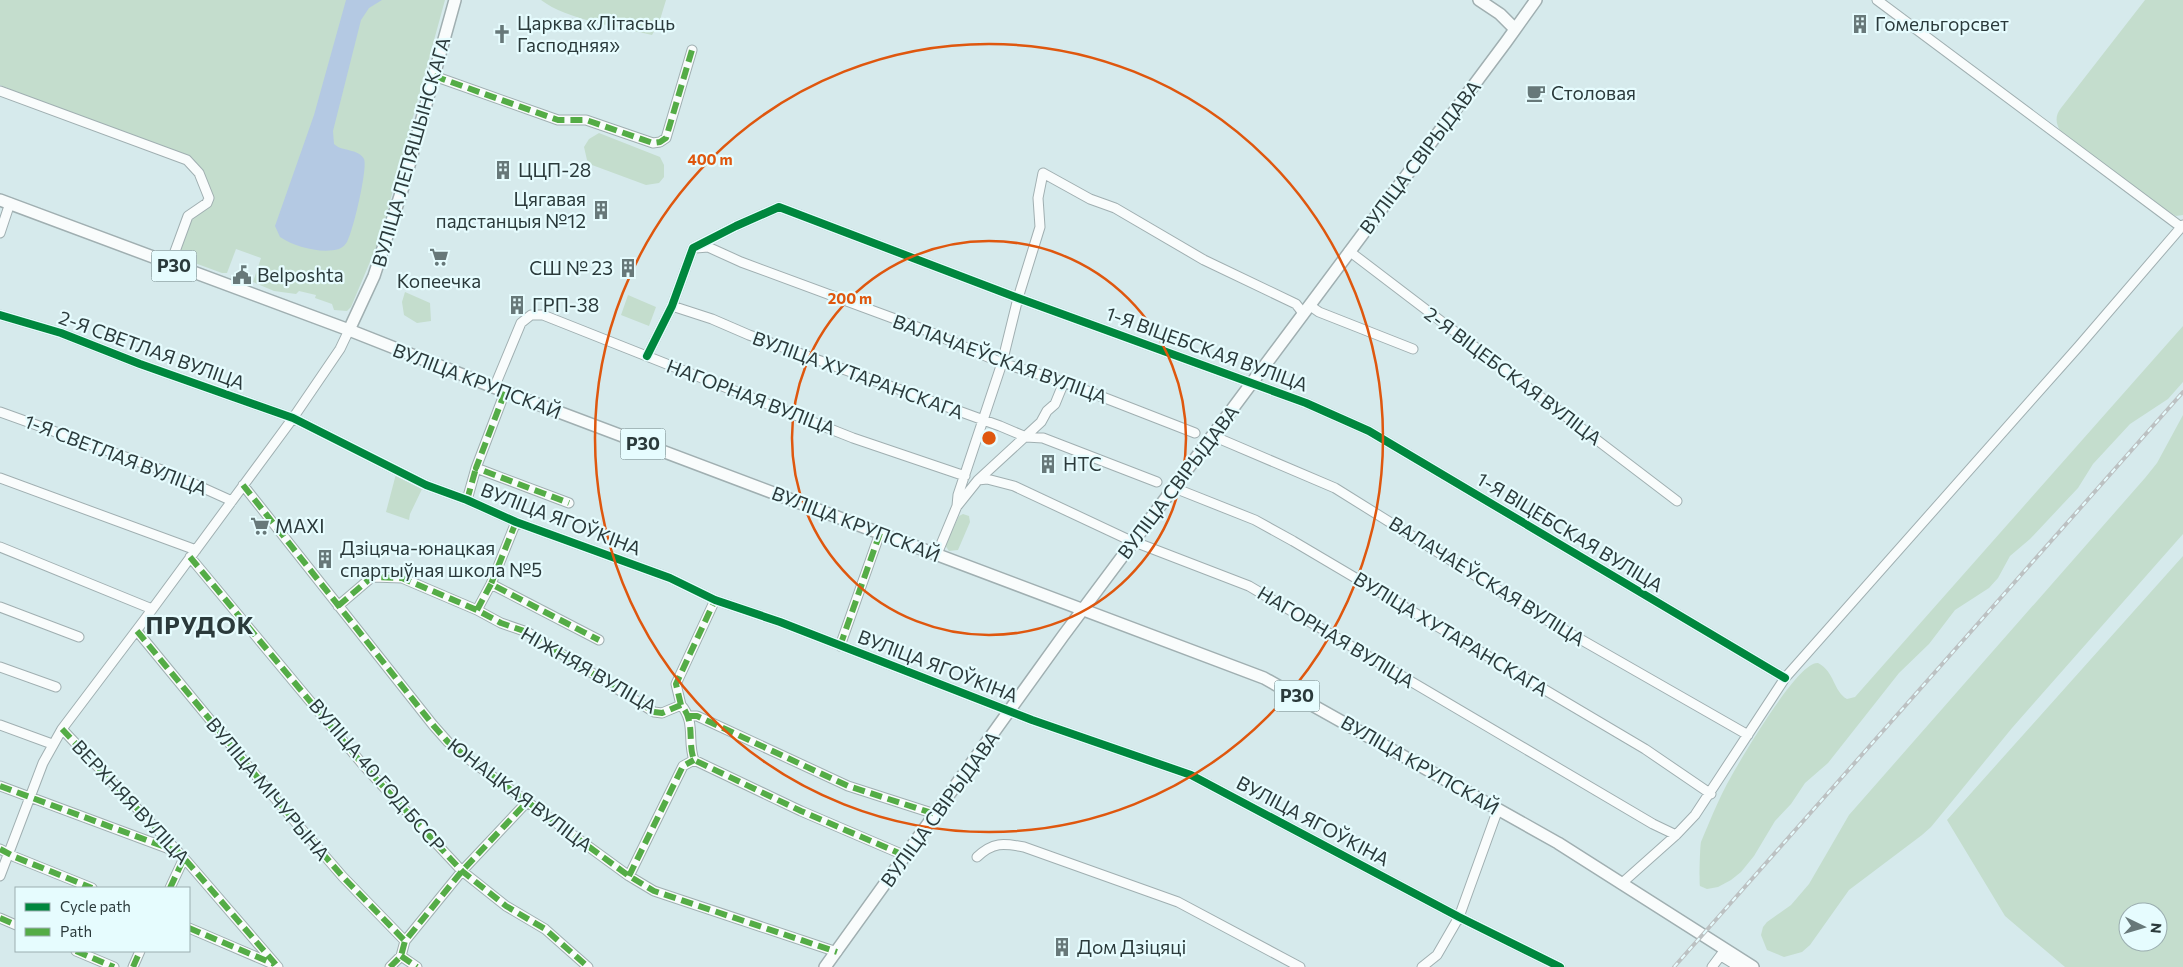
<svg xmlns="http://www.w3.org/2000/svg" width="2183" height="967" font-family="Commissioner,sans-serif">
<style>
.green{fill:#c4ddcd;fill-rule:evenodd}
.water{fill:#b4c9e3}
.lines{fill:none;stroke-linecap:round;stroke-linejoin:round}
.minor-casing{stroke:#a0afb1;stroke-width:11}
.major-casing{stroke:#a0afb1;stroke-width:14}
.minor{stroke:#f9fcfc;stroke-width:9}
.major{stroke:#f9fcfc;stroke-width:11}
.rail-casing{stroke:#bcc1c2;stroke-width:4}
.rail{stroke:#e6fcfe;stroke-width:2;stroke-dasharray:5.5;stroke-linecap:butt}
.quiet{stroke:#54ac46;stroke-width:6;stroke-dasharray:12 6;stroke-linecap:butt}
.cycleway-casing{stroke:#e6fcfe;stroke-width:11}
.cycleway{stroke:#00873e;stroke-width:8}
.ring{fill:none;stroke:#df570e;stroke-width:2.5}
.labels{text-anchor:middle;stroke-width:4.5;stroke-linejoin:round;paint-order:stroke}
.shield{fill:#e6fcfe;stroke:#637476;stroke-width:1}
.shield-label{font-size:18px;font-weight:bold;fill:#2b3a3b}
.poi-label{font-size:19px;fill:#2b3a3b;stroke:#e6fcfe;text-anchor:start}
.street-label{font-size:19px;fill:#2b3a3b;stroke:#e6fcfe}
.district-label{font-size:24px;font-weight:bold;letter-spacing:1px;fill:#2b3a3b;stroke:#e6fcfe}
.centre{fill:#df570e;stroke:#e6fcfe;stroke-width:2.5}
.ring-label{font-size:15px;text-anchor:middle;font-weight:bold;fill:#df570e;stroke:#e6fcfe;stroke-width:4.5;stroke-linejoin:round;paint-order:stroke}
</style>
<rect width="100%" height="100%" fill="#d6eaec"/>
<path class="green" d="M0,0H445L380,238L351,307L347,311L334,310L332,304L315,298L316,295L299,291L296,294L274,291L253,282L261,258L236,249L227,273H222L181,258L178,254L186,220L206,201L193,164L0,85Z
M541,0H666L659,23L652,35C619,27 567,20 541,0Z
M2145,0H2183V215L2176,216L2168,211L2062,134C2056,125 2054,117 2061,108Z
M599,133L660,157L664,165V177L659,183L646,185L592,165L587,160L584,147L589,139Z
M405,292L430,303L431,321L417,323L404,315L402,302Z
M628,295L656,307L649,326L621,315Z
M2183,326V382L2168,399L2130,424L2093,464L2078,488L2030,539L2010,556L1998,578L1989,588L1955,610L1929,644L1899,673L1828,763L1805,783L1791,804L1775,821L1754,856L1741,872L1731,880L1718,887L1707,889L1700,886C1699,884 1700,845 1701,842C1709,823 1717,803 1726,786C1737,765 1798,660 1818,663C1835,672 1833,691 1847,699L1855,697Z
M2183,415V534L2012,728L1931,827L1922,835L1849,890L1810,945L1802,952L1784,957L1767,950L1761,935L1763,927L1767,922L1791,905L1809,884L1849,815L2145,478L2157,463Z
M396,474L423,487L410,514L409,520L386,512Z
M963,514L969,516L970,522L958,550L949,551L945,545L959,516Z
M2183,556V967H2065L2005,916L1947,820ZM2128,912H2158V942H2128Z"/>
<path class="water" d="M346,0H382L369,8L361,20L333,131L334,144C342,152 358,148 364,159C368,168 353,232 347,242C345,245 343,247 339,249C321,254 295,247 280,237L275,226L314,115Z"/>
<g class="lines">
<g class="minor-casing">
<path id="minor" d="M1877,0L2181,227
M434,76L558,120H586L653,143L660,142L666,138L692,50
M0,91L187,160L199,173L209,198L207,203L188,216L170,265
M0,233L10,203
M696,248L708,247L741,262L925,330L1002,363L1064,382L1195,433
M1349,251L1677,501
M1309,305L1319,312L1413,349
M672,306L712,319L749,335L1000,426L1026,437L1043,438L1157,482
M0,315L61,333L140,364L293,418L426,485L467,500L516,522L670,578L715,600L780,622L1032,720L1191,775L1459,917L1560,967
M647,356L672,306L693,248L736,226L779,207L1018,298L1306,403L1369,431L1785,678
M494,388L521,323L531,315H543L853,438L965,476
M505,392L476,468L569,503
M0,412L170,473L232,501
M1220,439L1335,488L1545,619L1748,735
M0,478L196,550
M978,480L987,479L1014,486L1127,539L1249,586L1653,824L1676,835
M243,485L433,725L448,742L470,760L629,876L654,891L837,952
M1182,491L1255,520L1293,541L1645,749L1711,794
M467,500L476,468
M958,505L978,480L1041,422L1047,411L1055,404L1064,382
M516,522L491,584L599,640
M0,547L152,609
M937,554L957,506L958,495L1002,363L1018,298L1040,227L1038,198L1043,173L1090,199L1115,208L1204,260L1296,304L1303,313
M190,557L364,766L462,871L506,906L545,929L588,967
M338,606L372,577L402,578L477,610L501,623L527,632L654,712L662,713L681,705C696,722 687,741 694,760L801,811L906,856
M0,607L79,637
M477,610L491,584
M137,631L267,789L343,877L405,941
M840,646L880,533
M0,667L56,687
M681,705L676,684L715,600
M689,716H697L848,786L935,814
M0,725L52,744
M62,729L184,858L278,967
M0,786L175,851
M0,849L15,857L92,888
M977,857C993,842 1003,843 1024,847L1178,902L1300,967
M0,876L43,763L62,729L145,619L293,418L340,349L349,330
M629,876L683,766L694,760
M1621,884L1676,835L1695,815L1785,678L2079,346L2183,225
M170,888L184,858
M0,918L16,925
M189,928L273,964
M76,951L114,967
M401,956L417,967
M1721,956L1739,967
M133,967L140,951
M390,967L401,956L405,941L462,871L526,803
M1422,967L1437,955L1459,917L1498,809
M1712,967L1724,951"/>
</g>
<g class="major-casing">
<path id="major" d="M1479,0L1500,14L1515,29
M0,200L349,330L511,394L1264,678L1558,843L1753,967
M349,330L374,276L403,187L455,0
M825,967L1063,636L1506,42L1536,0"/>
</g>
<use href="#minor" class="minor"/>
<use href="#major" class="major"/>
<g class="rail-casing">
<path id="rail" d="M1674,967L2183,392"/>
</g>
<use href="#rail" class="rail"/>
<path class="quiet" d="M434,76L558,120H586L653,143L660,142L666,138L692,50
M505,392L476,468L569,503
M243,485L433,725L448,742L470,760L629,876L654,891L837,952
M467,500L476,468
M516,522L491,584L599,640
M190,557L364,766L462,871L506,906L545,929L588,967
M338,606L372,577L402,578L477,610L501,623L527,632L654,712L662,713L681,705C696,722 687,741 694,760L801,811L906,856
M477,610L491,584
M137,631L267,789L343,877L405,941
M840,646L880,533
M681,705L676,684L715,600
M689,716H697L848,786L935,814
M62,729L184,858L278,967
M0,786L176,851
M0,849L15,857L92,888
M629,876L683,766L694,760
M170,888L184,858
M0,918L16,925
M189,928L274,964
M76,951L114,967
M401,956L417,967
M133,967L140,951
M390,967L401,956L405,941L462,871L526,803"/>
<g class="cycleway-casing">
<path id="cycleway" d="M0,315L61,333L140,364L293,418L426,485L467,500L516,522L670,578L715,600L780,622L1032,720L1191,775L1459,917L1560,967
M647,356L672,306L693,248L736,226L779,207L1018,298L1306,403L1369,431L1785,678"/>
</g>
<use href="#cycleway" class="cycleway"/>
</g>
<g class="ring">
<circle cx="989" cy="438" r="197"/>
<circle cx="989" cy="438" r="394"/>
</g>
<defs>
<g id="building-bare" transform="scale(1.5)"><path d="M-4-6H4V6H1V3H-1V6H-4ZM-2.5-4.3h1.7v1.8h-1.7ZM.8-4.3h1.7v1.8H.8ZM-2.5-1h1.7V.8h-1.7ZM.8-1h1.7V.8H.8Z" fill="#677879" stroke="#e6fcfe" stroke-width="2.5" paint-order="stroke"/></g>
<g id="church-bare" transform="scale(1.5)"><path d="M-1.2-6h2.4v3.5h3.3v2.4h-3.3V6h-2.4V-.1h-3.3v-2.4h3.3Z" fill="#677879" stroke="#e6fcfe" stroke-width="2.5" paint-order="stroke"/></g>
<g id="cafe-bare" transform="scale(1.5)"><path d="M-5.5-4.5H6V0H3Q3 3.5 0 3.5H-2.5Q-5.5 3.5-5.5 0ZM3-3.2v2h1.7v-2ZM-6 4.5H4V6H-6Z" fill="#677879" stroke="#e6fcfe" stroke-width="2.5" paint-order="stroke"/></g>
<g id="supermarket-bare" transform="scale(1.5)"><path d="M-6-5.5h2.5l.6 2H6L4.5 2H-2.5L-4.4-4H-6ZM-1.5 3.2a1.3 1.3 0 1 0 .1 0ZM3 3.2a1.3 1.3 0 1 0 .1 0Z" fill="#677879" stroke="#e6fcfe" stroke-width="2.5" paint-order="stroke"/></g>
<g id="civic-bare" transform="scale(1.5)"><path d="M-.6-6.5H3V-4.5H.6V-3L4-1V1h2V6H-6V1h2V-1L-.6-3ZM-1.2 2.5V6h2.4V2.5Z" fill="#677879" stroke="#e6fcfe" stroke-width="2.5" paint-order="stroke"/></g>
</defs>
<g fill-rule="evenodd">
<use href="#building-bare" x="1860" y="24"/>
<use href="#church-bare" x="502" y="34"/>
<use href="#cafe-bare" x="1536" y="93"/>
<use href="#building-bare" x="503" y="170"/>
<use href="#building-bare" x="601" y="210"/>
<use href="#supermarket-bare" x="439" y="257"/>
<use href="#building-bare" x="628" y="268"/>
<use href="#civic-bare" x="242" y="275"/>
<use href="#building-bare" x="517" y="305"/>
<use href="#building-bare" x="1048" y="464"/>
<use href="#supermarket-bare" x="260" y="526"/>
<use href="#building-bare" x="325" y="559"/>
<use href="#building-bare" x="1062" y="947"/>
</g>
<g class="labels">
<g class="shield">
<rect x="151.5" y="250.5" width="45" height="31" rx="4"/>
<rect x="620.5" y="428.5" width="45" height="31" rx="4"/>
<rect x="1274.5" y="680.5" width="45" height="31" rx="4"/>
</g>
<g class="shield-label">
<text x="174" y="272">Р30</text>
<text x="643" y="450">Р30</text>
<text x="1297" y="702">Р30</text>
</g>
<g class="poi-label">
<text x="517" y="30">Царква «Літасьць<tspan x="517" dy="22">Гасподняя»</tspan></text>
<text x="1875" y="31">Гомельгорсвет</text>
<text x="1551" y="100">Столовая</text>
<text x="518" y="177">ЦЦП-28</text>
<text x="586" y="206" text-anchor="end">Цягавая<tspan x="586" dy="22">падстанцыя №12</tspan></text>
<text x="613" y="275" text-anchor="end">СШ № 23</text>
<text x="257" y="282">Belposhta</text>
<text x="439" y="288" text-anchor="middle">Копеечка</text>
<text x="532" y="312">ГРП-38</text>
<text x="1063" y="471">НТС</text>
<text x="275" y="533">MAXI</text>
<text x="340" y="555">Дзіцяча-юнацкая<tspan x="340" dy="22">спартыўная школа №5</tspan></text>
<text x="1077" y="954">Дом Дзіцяці</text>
</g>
<g class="street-label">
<text transform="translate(411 152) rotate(-74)" y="7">ВУЛІЦА ЛЕПЯШЫНСКАГА</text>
<text transform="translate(1420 157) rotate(-53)" y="7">ВУЛІЦА СВІРЫДАВА</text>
<text transform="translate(1207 349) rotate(20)" y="7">1-Я ВІЦЕБСКАЯ ВУЛІЦА</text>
<text transform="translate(152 350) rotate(20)" y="7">2-Я СВЕТЛАЯ ВУЛІЦА</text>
<text transform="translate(1000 359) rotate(20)" y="7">ВАЛАЧАЕЎСКАЯ ВУЛІЦА</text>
<text transform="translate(858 375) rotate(20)" y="7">ВУЛІЦА ХУТАРАНСКАГА</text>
<text transform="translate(1513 376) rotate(37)" y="7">2-Я ВІЦЕБСКАЯ ВУЛІЦА</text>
<text transform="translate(477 381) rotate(21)" y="7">ВУЛІЦА КРУПСКАЙ</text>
<text transform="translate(751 397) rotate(21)" y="7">НАГОРНАЯ ВУЛІЦА</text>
<text transform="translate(116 455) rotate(21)" y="7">1-Я СВЕТЛАЯ ВУЛІЦА</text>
<text transform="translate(1178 482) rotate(-53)" y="7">ВУЛІЦА СВІРЫДАВА</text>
<text transform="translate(561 519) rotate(21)" y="7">ВУЛІЦА ЯГОЎКІНА</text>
<text transform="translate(856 524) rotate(21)" y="7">ВУЛІЦА КРУПСКАЙ</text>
<text transform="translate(1570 532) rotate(31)" y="7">1-Я ВІЦЕБСКАЯ ВУЛІЦА</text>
<text transform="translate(1487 581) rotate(32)" y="7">ВАЛАЧАЕЎСКАЯ ВУЛІЦА</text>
<text transform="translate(1451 634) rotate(31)" y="7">ВУЛІЦА ХУТАРАНСКАГА</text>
<text transform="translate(1336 637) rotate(31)" y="7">НАГОРНАЯ ВУЛІЦА</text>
<text transform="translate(938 666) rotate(21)" y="7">ВУЛІЦА ЯГОЎКІНА</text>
<text transform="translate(589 670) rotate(30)" y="7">НІЖНЯЯ ВУЛІЦА</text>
<text transform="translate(1420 765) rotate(30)" y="7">ВУЛІЦА КРУПСКАЙ</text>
<text transform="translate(377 775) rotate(49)" y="7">ВУЛІЦА 40 ГОД БССР</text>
<text transform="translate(268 789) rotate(50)" y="7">ВУЛІЦА МІЧУРЫНА</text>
<text transform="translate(520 795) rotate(37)" y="7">ЮНАЦКАЯ ВУЛІЦА</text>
<text transform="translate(131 802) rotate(47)" y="7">ВЕРХНЯЯ ВУЛІЦА</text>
<text transform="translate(940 809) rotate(-54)" y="7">ВУЛІЦА СВІРЫДАВА</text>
<text transform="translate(1313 821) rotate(28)" y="7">ВУЛІЦА ЯГОЎКІНА</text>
</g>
<g class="district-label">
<text x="200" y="634">ПРУДОК</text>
</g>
</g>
<circle cx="989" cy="438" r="8" class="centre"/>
<g class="ring-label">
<text x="710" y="165">400 m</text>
<text x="850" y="304">200 m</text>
</g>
<rect x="15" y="887" width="175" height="65" fill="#e6fcfe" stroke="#9baeb0"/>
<rect x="25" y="903" width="25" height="8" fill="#00873e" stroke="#9baeb0"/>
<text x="60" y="912" font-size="15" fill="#2b3a3b">Cycle path</text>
<rect x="25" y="928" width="25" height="8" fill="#54ac46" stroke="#9baeb0"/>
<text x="60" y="937" font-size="15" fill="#2b3a3b">Path</text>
<g transform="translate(2143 927) rotate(95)"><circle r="24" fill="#e6fcfe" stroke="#9baeb0"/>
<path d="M0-4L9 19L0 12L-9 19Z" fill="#677879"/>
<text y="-8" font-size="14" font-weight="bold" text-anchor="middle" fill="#2b3a3b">N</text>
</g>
</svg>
